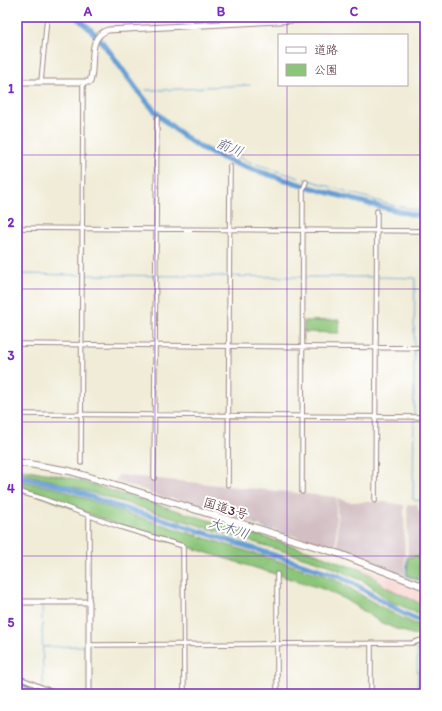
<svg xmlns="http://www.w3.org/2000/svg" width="442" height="711" font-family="Itim,'Klee One',sans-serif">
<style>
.built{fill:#f7d0cd}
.industrial{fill:#d2bec3}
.green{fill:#8bc579;stroke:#6a7252}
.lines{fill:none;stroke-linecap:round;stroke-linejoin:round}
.stream{stroke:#639ed3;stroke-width:1}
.river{stroke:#639ed3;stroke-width:5.5}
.street-casing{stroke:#9d8681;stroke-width:5.5}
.secondary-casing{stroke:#9d8681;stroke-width:7}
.highway-casing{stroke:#9d8681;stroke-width:8}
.street{stroke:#fff;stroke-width:3.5}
.secondary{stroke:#fff;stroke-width:5}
.highway{stroke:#fff;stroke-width:6}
.grid{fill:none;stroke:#7b2cbf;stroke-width:1;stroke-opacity:0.55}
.labels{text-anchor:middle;stroke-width:4;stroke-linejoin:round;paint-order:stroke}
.street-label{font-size:13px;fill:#4a1f2b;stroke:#fff}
.water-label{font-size:14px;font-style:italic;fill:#555877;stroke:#fff}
.neatline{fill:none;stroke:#7b2cbf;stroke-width:1.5}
.grid-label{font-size:13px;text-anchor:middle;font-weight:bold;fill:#7b2cbf}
</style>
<rect width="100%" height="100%" fill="#fff"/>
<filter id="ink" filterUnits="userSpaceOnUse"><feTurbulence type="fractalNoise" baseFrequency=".025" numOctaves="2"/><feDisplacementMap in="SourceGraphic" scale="8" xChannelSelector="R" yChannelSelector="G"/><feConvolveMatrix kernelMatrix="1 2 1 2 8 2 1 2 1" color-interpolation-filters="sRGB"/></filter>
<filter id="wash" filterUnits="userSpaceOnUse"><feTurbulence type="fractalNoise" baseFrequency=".012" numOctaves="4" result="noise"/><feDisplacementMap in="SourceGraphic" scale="16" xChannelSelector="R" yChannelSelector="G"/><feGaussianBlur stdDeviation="0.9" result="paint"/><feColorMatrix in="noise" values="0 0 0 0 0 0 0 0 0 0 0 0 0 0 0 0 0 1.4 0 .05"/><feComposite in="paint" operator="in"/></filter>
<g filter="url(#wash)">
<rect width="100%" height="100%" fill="#f0ecd7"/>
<path class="built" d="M361,566L425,590V606L384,586L374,577L358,568Z"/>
<path class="industrial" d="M118,475L336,497V549L171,498L169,499L149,493V491L114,482Z
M337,498L348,502H386L404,505L405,574L338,550Z
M418,504V510L425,511V576H419L418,557H408L407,505Z"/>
<path class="green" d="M339,320V333L304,332V321Z
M17,468L67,477L313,552L348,566L358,568L374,577L384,586L425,606V616L389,601L365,582L325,564L57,482L17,472Z
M17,480L62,490L116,510L332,578C363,594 390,616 425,627V638L396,629L380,622L347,600L323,589L118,525L40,496L17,490Z
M418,556L419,576H425V582L407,575L408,557Z"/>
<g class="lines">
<path class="stream" d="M178,17V24
M206,87L250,85
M146,90H157
M159,90L203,88
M231,154L252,163
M256,164L299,178
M305,179L348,192
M351,193L395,206
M398,206L425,212
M17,274L81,275
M84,275L301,277
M304,277H375
M378,277L415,278L414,346
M414,416V349
M414,419L413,499L416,501L425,499
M254,524L257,525
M262,527L272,530
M277,532L286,534
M320,544L328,547
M345,553L350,555
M407,556L406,576L425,583
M364,560L371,563
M377,565L403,575
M42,604L43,686
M393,645H417L418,694
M43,647L86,646"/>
<path class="river" d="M76,17C111,43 128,86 160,116C172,127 185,139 200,147C230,164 264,173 296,183C339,196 382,208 425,217
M17,476L66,487L112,505L168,521L333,574C366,586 391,612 425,622
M17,682L47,694"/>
</g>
</g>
<g filter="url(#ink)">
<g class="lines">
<g class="street-casing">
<path id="street" d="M41,82L47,17
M17,228L425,231
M17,344L425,348
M17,414L425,417
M81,463L83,83
M154,478L157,118
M228,485L230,166
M17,491L41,498L120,527L183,546L184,694
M302,492L303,190L306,182
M375,501L377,211
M89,515V602
M277,574V694
M371,643V694
M89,645L412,643L425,639
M17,677L58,694"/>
</g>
<g class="secondary-casing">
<path id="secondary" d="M17,82H90C96,64 86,37 108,30L354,17
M17,602H89V694"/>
</g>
<g class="highway-casing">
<path id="highway" d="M17,462L70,471L106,482L340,554L425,587"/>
</g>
<use href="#street" class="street"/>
<use href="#secondary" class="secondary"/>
<use href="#highway" class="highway"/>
</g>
</g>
<path class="grid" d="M155,17V694M287,17V35M287,85V694M17,155H425M17,289H425M17,422H425M17,556H425"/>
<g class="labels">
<g class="street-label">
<text transform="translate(226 508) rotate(17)" y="5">国道3号</text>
</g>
<g class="water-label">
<text transform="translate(230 147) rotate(23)" y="5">前川</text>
<text transform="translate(229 528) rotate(18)" y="5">大木川</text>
</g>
</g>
<rect width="442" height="711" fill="none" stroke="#fff" stroke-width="44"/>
<rect x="278" y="34" width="130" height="52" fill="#ffffff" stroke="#b7a5aa"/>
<rect x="286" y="47" width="20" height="6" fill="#ffffff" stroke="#b7a5aa"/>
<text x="314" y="54" font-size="12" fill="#4a1f2b">道路</text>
<rect x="286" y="64" width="20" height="12" fill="#8bc579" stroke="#b7a5aa"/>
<text x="314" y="74" font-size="12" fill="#4a1f2b">公園</text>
<rect x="22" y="22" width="398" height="667" class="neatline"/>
<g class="grid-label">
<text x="88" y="16">A</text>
<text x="221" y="16">B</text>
<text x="354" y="16">C</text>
<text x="11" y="93">1</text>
<text x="11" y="227">2</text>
<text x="11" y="360">3</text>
<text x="11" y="493">4</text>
<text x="11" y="627">5</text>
</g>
</svg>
